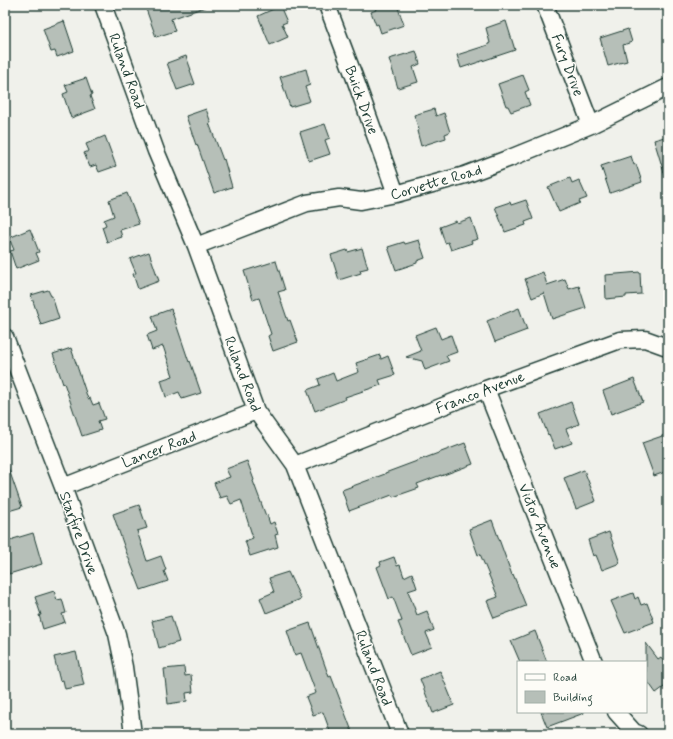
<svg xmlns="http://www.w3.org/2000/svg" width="673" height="739" font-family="Mynerve,sans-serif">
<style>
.building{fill:#b6bfb8;stroke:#1f3d34}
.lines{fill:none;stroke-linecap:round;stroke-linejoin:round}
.street-casing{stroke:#1f3d34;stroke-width:19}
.street{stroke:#fdfcf7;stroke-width:16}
.labels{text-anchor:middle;stroke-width:3;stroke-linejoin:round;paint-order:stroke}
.street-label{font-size:15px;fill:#1f3d34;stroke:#fdfcf7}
</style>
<rect width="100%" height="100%" fill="#f0f1eb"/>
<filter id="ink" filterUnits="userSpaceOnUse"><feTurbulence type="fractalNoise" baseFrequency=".025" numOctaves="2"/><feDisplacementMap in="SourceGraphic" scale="8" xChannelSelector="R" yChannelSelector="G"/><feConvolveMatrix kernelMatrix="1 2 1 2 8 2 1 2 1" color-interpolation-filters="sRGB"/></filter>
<g filter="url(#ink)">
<path class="building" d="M158,5H205V7L171,19L175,31L156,37L146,9Z
M374,5H397L404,25L381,33L378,24L376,25L371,12L376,10Z
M280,6L287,22L282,24L288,37L270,45L258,16Z
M64,21L74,51L57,57L55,51L51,52L43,29Z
M506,21L515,50L461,68L457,55L488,45V44L490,43L486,28Z
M628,29L632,42L623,45L627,61L608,66L600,38Z
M416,51L420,64L413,67L418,82L398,88L389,59Z
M186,56L191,70H190L195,84L177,90L167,63Z
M306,69L310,85L305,87L310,101L290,107L280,77Z
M523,75L529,90L525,92L530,105L511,112L508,106H506L498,84Z
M86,78L92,95L90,96L95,109L71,118L63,94L68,92L65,85Z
M206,109L211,123H209L223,160L224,159L232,187L214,193L197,144L196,145L186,116Z
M434,109L436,116L444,113L450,132L445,134L446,138L421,146L417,131L419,130L414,115Z
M325,124L330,138L325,140L330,154L309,161L300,132Z
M105,136L116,166L99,172L96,165L90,167L84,153L89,151L86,144Z
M668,136V175L665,176L654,140Z
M631,156L634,165L636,164L642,182L610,193L601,166Z
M570,178L572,183L579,180L587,198L579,201L580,203L559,212L548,187Z
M127,193L139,224L120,230L122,237L107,242L102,227L106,225L104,220L114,216L109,200Z
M526,200L533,219L525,222L526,225L505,232L495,207L510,202L511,205Z
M471,218L478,239L471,241L472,243L451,250L448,242L445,243L440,227L456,221L457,223Z
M30,229L39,252L36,253L39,260L16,269L10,251L14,250L9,238Z
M419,240L425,258L417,261V263L396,270L388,247L404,242L405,244Z
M362,248L368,268L360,270L361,273L339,280L331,255L347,250L348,252Z
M149,252L159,281L138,289L133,274L136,273L130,259Z
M276,261L285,290L278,292L288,321L290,320L298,342L273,351L268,336L271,334L259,298L253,300L244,271Z
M543,272L547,285L565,279L569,289L579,286L586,308L552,319L544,293L532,298L525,279Z
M640,272L641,294L626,295V297L606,299L605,275Z
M48,290L51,296H52L59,319L41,325L31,295Z
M519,308L527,330L495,342L487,321Z
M171,309L189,362L190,361L201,393L182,399L179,392L166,397L161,380L173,376L163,346L152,350L147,335L157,331L152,316Z
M436,327L441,339L451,335L457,352L446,356L449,361L425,370L422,361L406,357L421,351L415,335Z
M71,348L88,399L90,398L93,405L99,403L105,419L98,421L101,430L82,436L64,383L63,384L53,354Z
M380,355L381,359L388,356L395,375L379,380L381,385L345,397L346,399L315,411L307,390L320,385L318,379L333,373L336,381L359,372L356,363Z
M634,379L643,402L611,414L603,391Z
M571,402L579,424L566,429L572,443L555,449L549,434L548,435L540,414Z
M668,434V471L654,476L642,443Z
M465,443L473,464L441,476V475L417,484L419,488L393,497L392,495L349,511L342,490L385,474V473Z
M247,461L254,480L253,481L266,516L267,515L270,524L274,522L278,534L275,535L278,547L250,556L245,541L253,538L241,500L231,504L227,496L220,498L214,483L230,477L226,469Z
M5,464H7L22,507L5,512Z
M584,470L596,501L576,509L564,478Z
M139,505L147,528L137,531L147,561L161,556L166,570L164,571L168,581L141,590L124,546L113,514Z
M492,520L512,575L513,574L526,606L494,618L487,601L498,597L480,554L478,555L469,529Z
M609,532L620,563L602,570L596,555L593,556L588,540Z
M33,533L42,564L9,574L5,558V556L9,548L7,541L13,540V539Z
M394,557L397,566L400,565L404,577L412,573L417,588L408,591L417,615L427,611L434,630L426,633L432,647L411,655L398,622L402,621L393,597L389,599L377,567L381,565L380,562Z
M288,572L301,599L266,613L260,598L274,592L269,578Z
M54,591L57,600L62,599L66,613L62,614L65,622L43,629L39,615H41L35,597Z
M633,593L635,599L638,597L641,605L647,603L654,622L625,633L611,601Z
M171,616L179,642L159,648L152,621Z
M310,623L329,677L331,676L353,734H331L323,712L313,715L306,697L316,693L301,653L295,655L287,631Z
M535,631L547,662H520L511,641Z
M646,643L658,659L661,657L668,667V684L656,693L646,679Z
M76,652L84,685L65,689L63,680L60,681L54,657Z
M184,667L185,676L191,675L193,692L186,693L187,701L168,704L164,669Z
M440,671L454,705L433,713L420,679Z
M541,712H584V713L547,727Z"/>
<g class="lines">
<g class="street-casing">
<path id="street" d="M103,5L156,151L196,246L256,411L295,465L400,734
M327,5L354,76L396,194
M545,5L591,125
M196,246L307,203L339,198L361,201L396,194L465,175L510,158L591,125L668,87
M5,337L63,487L117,634L124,667L133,734
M486,389L594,662
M295,465L486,389L620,340L645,339L667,347L668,348
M63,487L256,411
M616,712L634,732L639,734"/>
</g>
<use href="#street" class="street"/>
</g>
</g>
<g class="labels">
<g class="street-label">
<text transform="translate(568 65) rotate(69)" y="5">Fury Drive</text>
<text transform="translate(127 71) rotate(70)" y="5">Ruland Road</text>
<text transform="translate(362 100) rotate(70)" y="5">Buick Drive</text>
<text transform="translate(436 182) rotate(-16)" y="5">Corvette Road</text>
<text transform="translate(243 374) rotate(69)" y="5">Ruland Road</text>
<text transform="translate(480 392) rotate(-21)" y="5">Franco Avenue</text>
<text transform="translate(159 449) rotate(-21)" y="5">Lancer Road</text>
<text transform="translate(540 526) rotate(68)" y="5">Victor Avenue</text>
<text transform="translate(79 533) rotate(70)" y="5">Starfire Drive</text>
<text transform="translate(374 668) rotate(69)" y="5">Ruland Road</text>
</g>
</g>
<rect width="673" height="739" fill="none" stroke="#fdfcf7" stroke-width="20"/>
<rect x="10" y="10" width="653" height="719" fill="none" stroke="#1f3d34" stroke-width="1.5" filter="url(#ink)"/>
<rect x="517" y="661" width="130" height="52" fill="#fdfcf7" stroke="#a4b0a9"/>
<rect x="525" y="674" width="20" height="6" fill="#fdfcf7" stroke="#a4b0a9"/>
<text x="553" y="681" font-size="12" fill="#1f3d34">Road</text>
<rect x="525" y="691" width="20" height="12" fill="#b6bfb8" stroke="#a4b0a9"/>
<text x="553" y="701" font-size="12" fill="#1f3d34">Building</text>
</svg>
